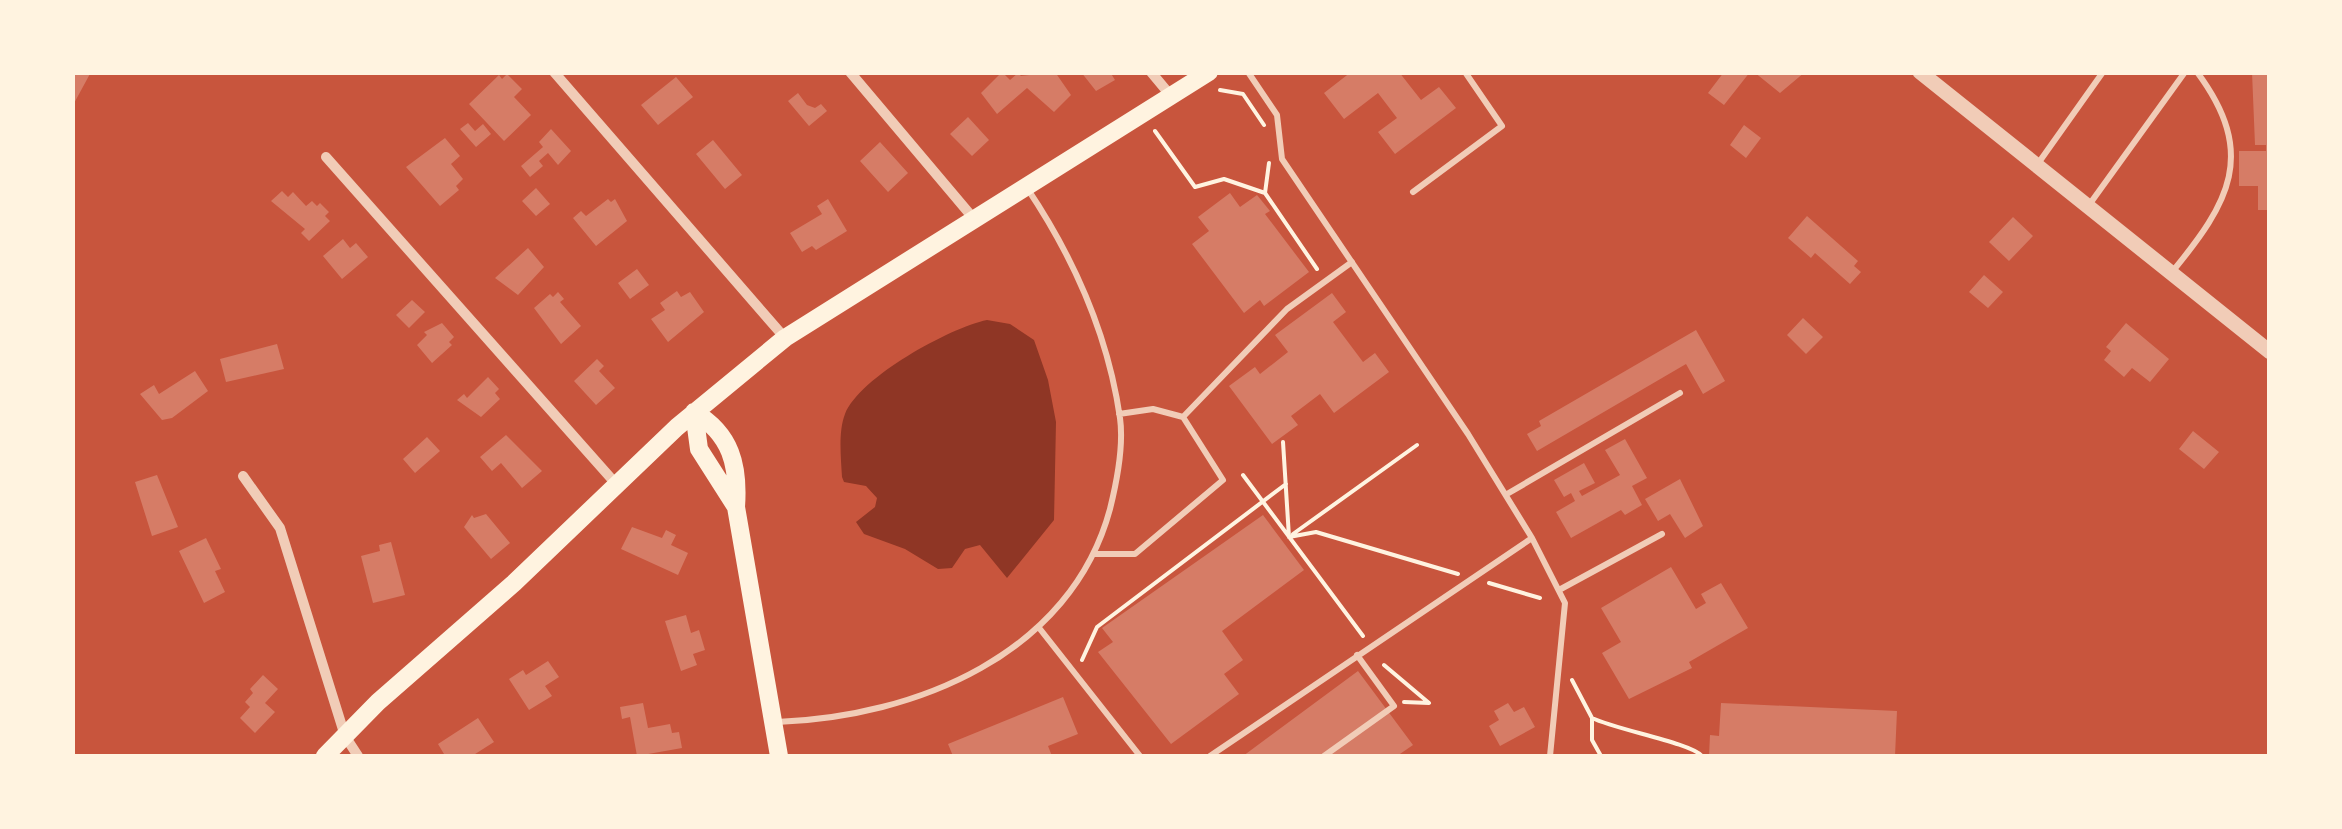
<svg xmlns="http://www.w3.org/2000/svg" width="2342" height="829" font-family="Cabin,sans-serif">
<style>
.water{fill:#8f3625}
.building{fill:#d67c66}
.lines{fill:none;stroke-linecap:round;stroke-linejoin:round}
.path{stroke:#fff3e0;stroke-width:4}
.service{stroke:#f1ccb7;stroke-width:6}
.minor{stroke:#f1ccb7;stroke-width:10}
.tertiary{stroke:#f1ccb7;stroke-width:15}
.secondary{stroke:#fff3e0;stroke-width:18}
</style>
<rect width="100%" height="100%" fill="#c8553d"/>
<path class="water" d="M987,320L1010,324L1034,340L1048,380L1056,422L1054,520L1007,578L980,545L965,549L952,568L938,569L905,549L864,534L856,522L875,507L877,498L866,486L844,482L842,477C841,458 838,432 845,414C860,377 949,328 987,320Z"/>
<path class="building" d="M72,72H91L72,107Z
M1002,72L1010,80L1018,73L1021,76L1055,72L1071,95L1054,112L1027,88L997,114L981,93Z
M1081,72H1110L1115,80L1096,91Z
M1351,72H1399L1421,100L1439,87L1456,108L1395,154L1378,132L1397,118L1378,93L1344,119L1324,93Z
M1724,72H1750L1724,105L1708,93Z
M1754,72H1805L1780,93Z
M2252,72H2270V210H2258V186H2239V151H2266V145H2255Z
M507,74L522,89L514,97L531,115L504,141L469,104L499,75L502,79Z
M676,77L693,97L658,125L641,105Z
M798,93L807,105L815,108L821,104L827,111L809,126L788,101Z
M968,117L989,140L972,156L950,134Z
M468,123L475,131L483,124L491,134L476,147L460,129Z
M1744,125L1761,138L1746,158L1730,145Z
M551,129L571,151L558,165L548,153L539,161L543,166L530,177L521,166L543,147L539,142Z
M445,138L460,156L451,164L463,179L456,186L459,190L440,206L406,167Z
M713,140L742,175L725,189L696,154Z
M880,142L908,173L888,192L860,161Z
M536,188L550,204L536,216L522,201Z
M282,191L288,197L293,192L306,206L312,201L317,206L320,203L329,212L325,216L330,221L309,241L301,233L305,229L271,201Z
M1230,193L1240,207L1257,195L1270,211L1265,214L1309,272L1264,306L1260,300L1244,313L1192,244L1209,231L1198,217Z
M608,199L611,202L615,199L627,221L596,246L573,218L581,211L586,216Z
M828,199L847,231L816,250L812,246L802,252L790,233L822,214L817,206Z
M1807,216L1858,261L1854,266L1861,272L1850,284L1815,253L1811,258L1788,238Z
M2013,217L2033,236L2009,261L1989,242Z
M343,239L350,248L356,243L368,257L342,279L323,256Z
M528,248L544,267L518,295L495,278Z
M637,269L649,285L630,299L618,283Z
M1984,275L2003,292L1988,308L1969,292Z
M677,291L681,297L690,292L704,312L668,342L651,319L665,310L660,303Z
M558,292L564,299L560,302L581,326L561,344L534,308L550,294L553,297Z
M1332,293L1346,312L1333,322L1363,362L1375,353L1389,372L1334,413L1320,394L1291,416L1298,425L1272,444L1229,386L1255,367L1260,374L1288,352L1275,335Z
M412,300L425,312L409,328L396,315Z
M1803,318L1823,337L1806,354L1787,335Z
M442,323L454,337L449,342L452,345L432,363L417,345L427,335L424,332Z
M2126,323L2169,359L2150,382L2132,368L2124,377L2104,360L2111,351L2106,347Z
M1696,330L1725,381L1703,394L1686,364L1537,451L1527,434L1541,426L1539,421Z
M277,344L284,369L226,382L220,359Z
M597,359L604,366L599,371L615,388L596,405L574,381Z
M195,371L208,391L172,418L162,420L140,394L154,385L159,394Z
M488,377L499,389L495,393L500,399L481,417L457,400L464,394L467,398Z
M2193,431L2219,452L2204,469L2179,449Z
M506,435L542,471L522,488L501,463L492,471L480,457Z
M427,437L440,451L415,473L403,459Z
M1625,439L1647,478L1632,486L1642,505L1625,515L1621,510L1571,538L1556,512L1575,501L1571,493L1564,497L1554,480L1584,463L1595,483L1579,491L1582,496L1620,475L1605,450Z
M157,475L178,527L152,536L135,482Z
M1680,479L1703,526L1685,538L1670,514L1658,521L1645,499Z
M486,514L510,543L491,559L464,527L472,515L474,518Z
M1263,515L1304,570L1222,631L1243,660L1224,674L1239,694L1171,744L1098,652L1113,642L1102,628Z
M632,527L662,538L666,530L676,535L671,545L688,553L678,575L621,549Z
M206,538L221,569L215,571L225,592L204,603L179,551Z
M391,542L405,595L373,603L361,556L380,551L379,545Z
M1671,567L1696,609L1706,603L1701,594L1721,583L1748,628L1689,662L1692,668L1629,699L1602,653L1621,642L1601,608Z
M686,615L691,633L699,630L705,650L693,654L697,665L681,671L665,621Z
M548,661L559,677L545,686L552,696L529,710L509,679L523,670L526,675Z
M1358,671L1413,745L1397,756H1243Z
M263,675L278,689L265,703L275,712L255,733L240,718L250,707L245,702L253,693L250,689Z
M1063,697L1078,734L1048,746L1052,756H953L948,744Z
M643,703L648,728L670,724L672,733L679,732L682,748L637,756L630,717L622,719L620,707Z
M1508,703L1514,712L1524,707L1535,727L1500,746L1489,726L1499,720L1494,711Z
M1721,703L1897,711L1895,756H1709L1710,735L1719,736Z
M478,718L494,742L472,756H439L444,754L438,744Z"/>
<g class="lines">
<path class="path" d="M1220,90L1243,94L1264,125
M1155,131L1195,187L1224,179L1265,193
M1269,163L1265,193L1317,269
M1283,442L1289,537
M1243,475L1363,636
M1293,534L1417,445
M1289,537L1316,532L1458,574
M1489,583L1540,598
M1082,660L1097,627L1286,484
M1384,665L1429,703L1404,702
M1572,680L1592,718C1617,730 1691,743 1702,756
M1592,718V740L1601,756"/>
<path class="service" d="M2037,165L2103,72
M1413,192L1502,126L1465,72
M2089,205L2185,72
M2172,272C2229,203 2258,154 2197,72
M1183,417L1287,309L1352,262
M1507,494L1680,393
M1532,538L1565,603L1550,756
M1095,554H1135L1223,480L1183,417L1153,409L1119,414
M1559,590L1662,534
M1040,629L1140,756
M777,722C916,717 1071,654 1110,509C1117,481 1124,447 1120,418C1108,335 1074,258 1027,188
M1210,756L1532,538L1468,434L1282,159L1277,115L1248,72
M1324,756L1394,706L1357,655"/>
<path class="minor" d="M554,72L785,338
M850,72L974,219
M1151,72L1171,96
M326,157L617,485
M243,476L280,528L345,736L358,756"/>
<path class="tertiary" d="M1920,72L2270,352"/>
<path class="secondary" d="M694,412C731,434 739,465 736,507L779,756
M694,412L699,449L736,507
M325,756L378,702L514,583L677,427L785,338L1209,72"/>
</g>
<rect width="2342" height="829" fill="none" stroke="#fff3e0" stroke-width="150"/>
</svg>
